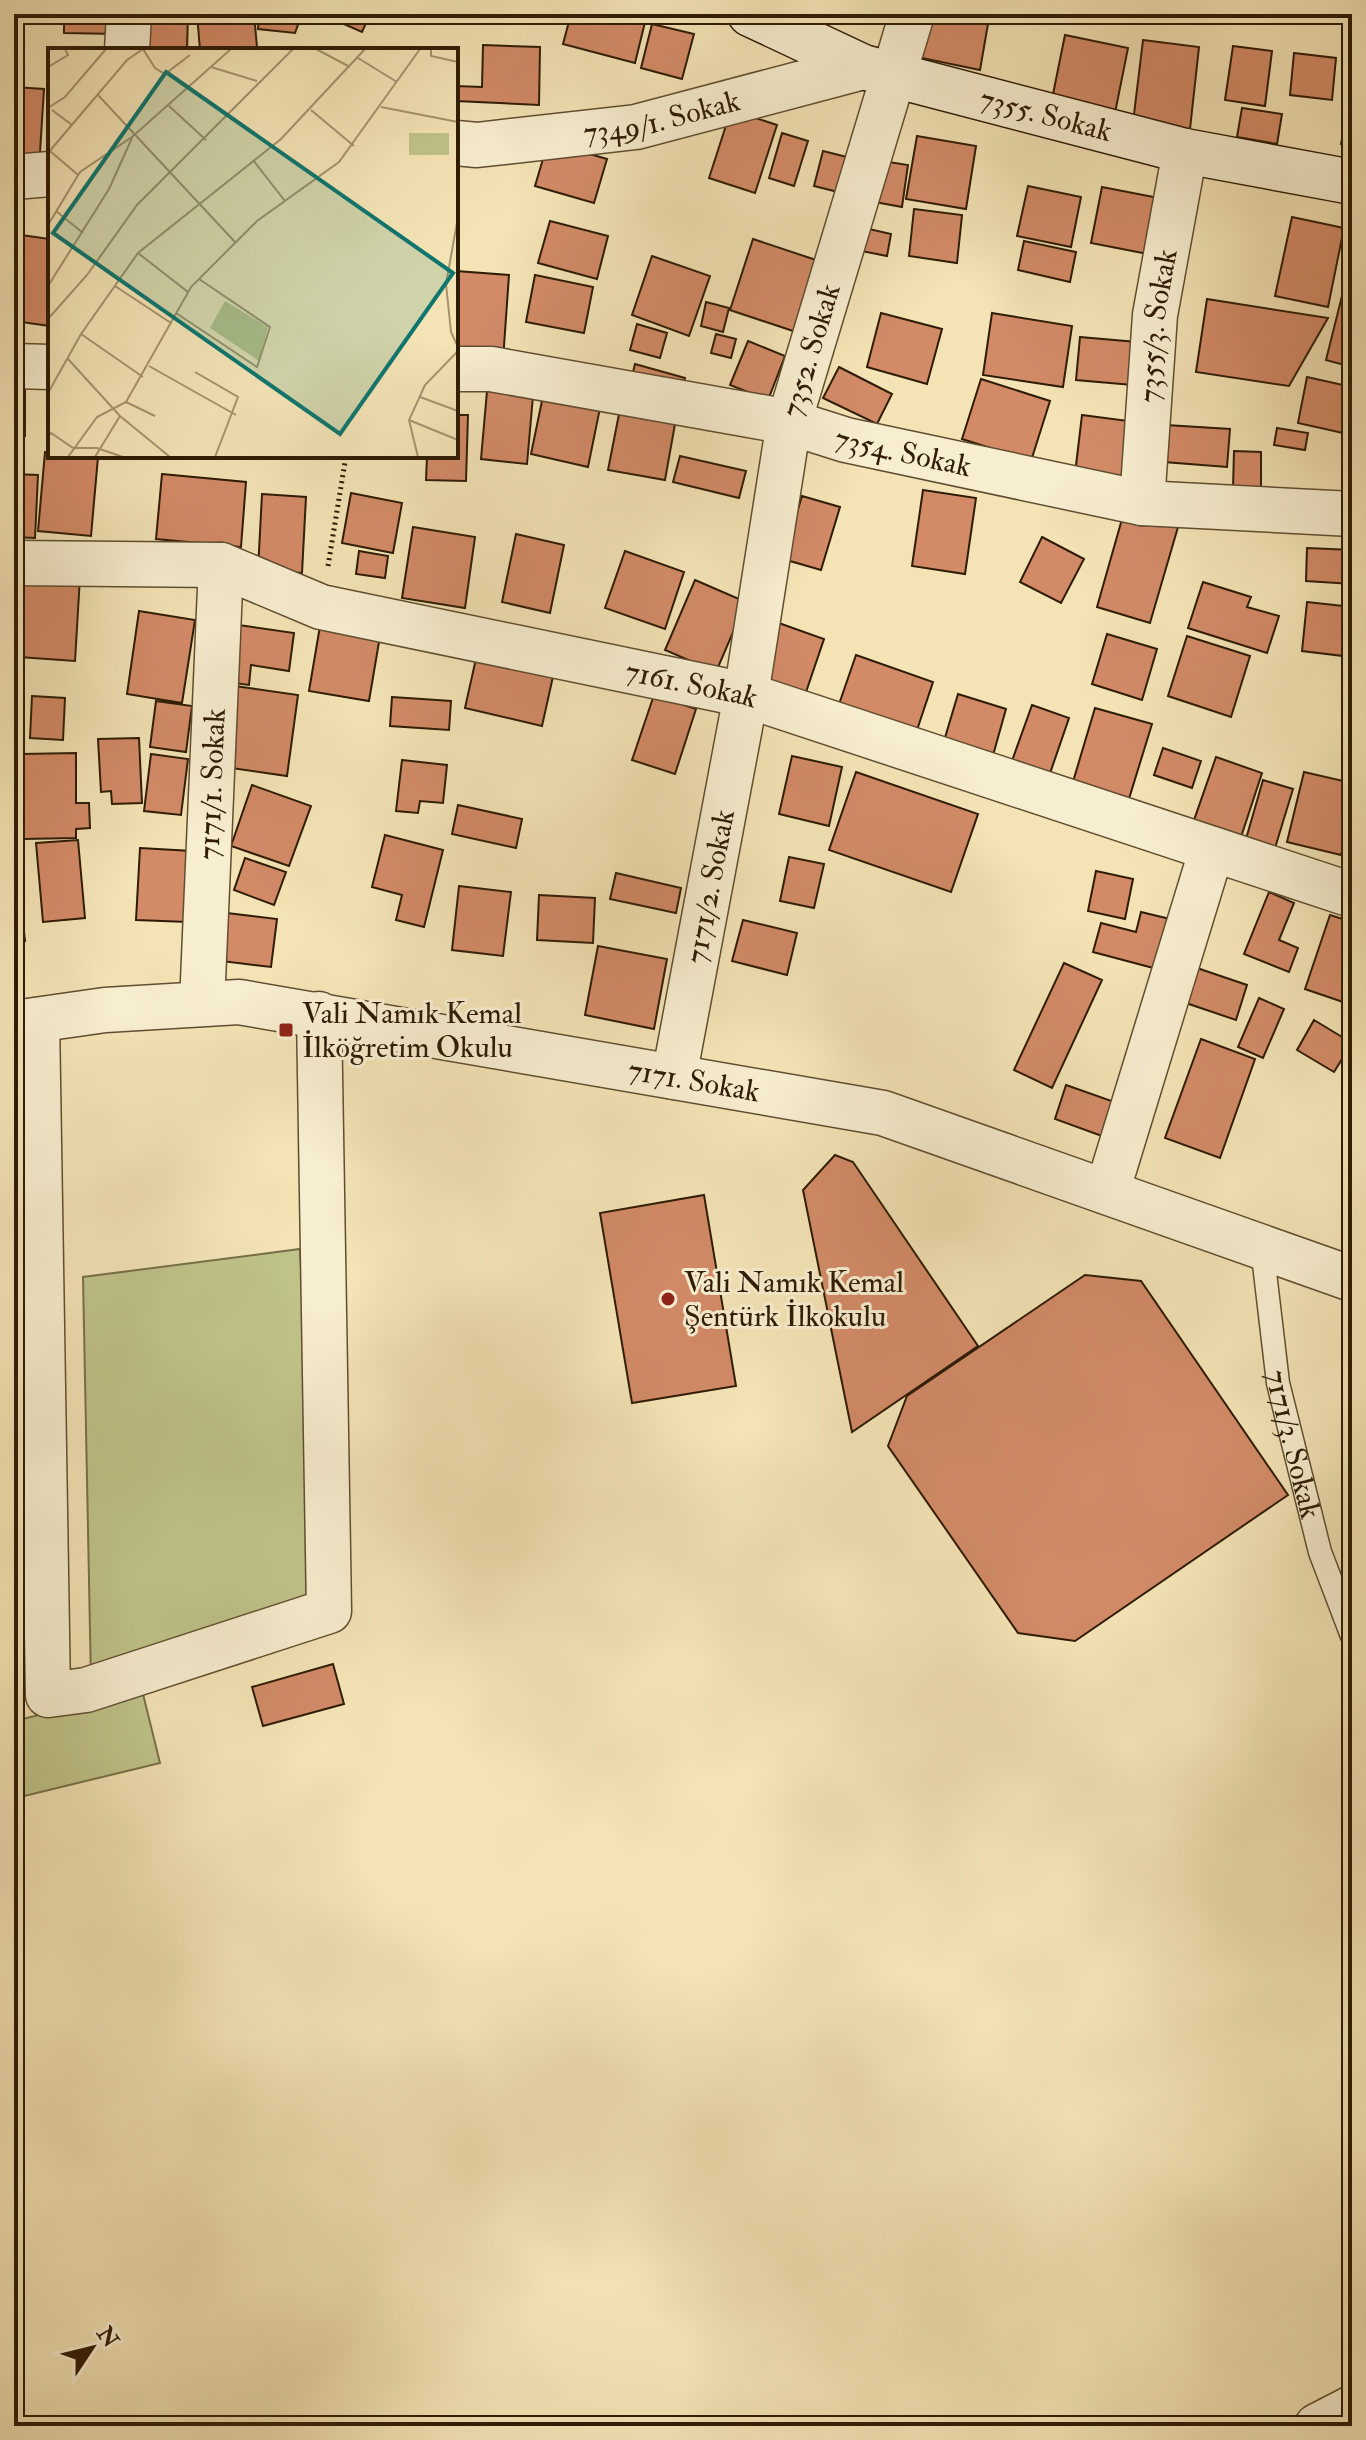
<svg xmlns="http://www.w3.org/2000/svg" width="1366" height="2440" font-family="'IM FELL Double Pica',serif">
<style>
.green{fill:#bfc38a;stroke:#777047;stroke-width:2}
.building{fill:#d28a67;stroke:#2f1c04;stroke-width:2}
.lines{fill:none;stroke-linecap:round;stroke-linejoin:round}
.lane-casing{stroke:#604e30;stroke-width:25}
.street-casing{stroke:#604e30;stroke-width:47}
.secondary-casing{stroke:#2f1c04;stroke-width:47}
.path{stroke:#2f1c04;stroke-width:5;stroke-dasharray:2 4;stroke-linecap:butt}
.lane{stroke:#f7edcf;stroke-width:22}
.street{stroke:#f7edcf;stroke-width:44}
.secondary{stroke:#f7edcf;stroke-width:44}
.poi-dot{fill:#8f2418;stroke:#f7edcf;stroke-width:3}
.labels{text-anchor:middle;stroke-width:6;stroke-linejoin:round;paint-order:stroke}
.street-label{font-size:30px;fill:#2f1c04;stroke:#f7edcf}
.poi-label{font-size:30px;fill:#2f1c04;stroke:#f7edcf;text-anchor:start}
.inset-road{fill:none;stroke:#a5936e;stroke-width:2}
.view{fill:#0f766e;fill-opacity:0.15;stroke:#0f766e;stroke-width:4}
.inset-edge{fill:none;stroke:#2f1c04;stroke-width:4}
</style>
<rect width="100%" height="100%" fill="#f3e3b5"/>
<filter id="stains"><feTurbulence type="fractalNoise" baseFrequency=".0025" numOctaves="4"/><feColorMatrix values="0 0 0 0 .2 0 0 0 0 .09 0 0 0 0 .02 0 0 0 .5 -.17"/></filter>
<radialGradient id="worn" r=".72"><stop offset=".6" stop-color="#630" stop-opacity="0"/><stop offset="1" stop-color="#630" stop-opacity=".3"/></radialGradient>
<path class="green" d="M300,1249L318,1602L91,1682L83,1277Z
M142,1690L160,1763L20,1797L14,1770V1721Z"/>
<path class="building" d="M64,14H119L118,34L64,33Z
M135,14H188L187,50H134Z
M197,14H254L257,47L200,50Z
M259,14H302L295,33L258,29Z
M321,14H370L362,32Z
M571,14H647L635,63L563,44Z
M925,14H940L988,24L980,70L917,57Z
M652,24L694,34L682,79L641,68Z
M1065,35L1128,48L1113,123L1050,109Z
M1143,40L1199,47L1189,138L1132,131Z
M483,45L540,47L539,105L456,101V86L482,87Z
M1233,46L1272,51L1265,106L1225,100Z
M1294,53L1336,58L1332,100L1290,95Z
M14,87L44,89L39,168L14,166Z
M1352,93V146L1341,144Z
M1242,108L1282,114L1277,144L1237,137Z
M731,110L777,125L755,193L709,178Z
M782,133L808,141L794,186L769,178Z
M917,136L976,146L966,209L906,199Z
M548,142L607,159L594,203L535,186Z
M823,151L855,159L846,194L814,186Z
M876,160L908,165L902,207L869,201Z
M1028,186L1081,197L1071,247L1017,236Z
M1102,187L1164,199L1153,255L1091,243Z
M914,209L962,215L957,263L909,256Z
M1292,217L1344,228L1328,307L1275,296Z
M550,221L608,236L597,279L538,263Z
M856,226L891,234L887,256L851,249Z
M14,234L50,239V326L14,321Z
M753,239L822,262L799,333L730,310Z
M1024,241L1076,252L1070,282L1018,270Z
M652,256L710,276L689,336L632,315Z
M1352,256V367L1326,360Z
M456,271L509,275L503,360L456,356Z
M535,275L593,287L584,333L526,322Z
M1207,299L1328,318L1289,386L1196,372Z
M706,302L729,308L723,332L701,326Z
M881,313L942,329L927,384L867,367Z
M992,313L1072,326L1063,387L983,375Z
M637,324L667,333L660,358L630,350Z
M716,334L736,339L731,358L711,353Z
M1080,337L1148,343L1144,386L1076,380Z
M748,341L785,356L768,400L730,385Z
M635,364L685,378L678,402L629,388Z
M839,367L892,394L877,424L823,398Z
M1307,377L1352,387V435L1298,423Z
M981,379L1050,401L1031,461L962,439Z
M14,385H25V436H14Z
M487,391L533,396L527,464L481,459Z
M543,396L600,408L588,467L531,454Z
M619,414L675,424L665,480L608,470Z
M456,415H468L466,481L426,480L427,456H456Z
M1082,415L1144,423L1137,482L1075,474Z
M1166,425L1230,429L1227,467L1164,462Z
M1277,428L1308,433L1305,450L1274,445Z
M1234,451L1261,452V489L1233,488Z
M45,452L50,453V456L98,457L91,536L38,531Z
M680,456L746,471L739,498L673,482Z
M14,474L38,475L35,538L14,537Z
M162,474L246,482L241,547L156,539Z
M923,490L976,498L965,574L912,566Z
M351,493L402,503L393,553L342,543Z
M262,494L306,497L302,573L258,570Z
M802,496L840,507L821,570L783,559Z
M1124,512L1178,527L1150,623L1097,607Z
M413,527L475,537L465,608L402,598Z
M516,534L564,545L550,613L502,602Z
M1042,537L1084,559L1061,603L1020,582Z
M1307,548L1352,550V584L1306,581Z
M359,551L388,556L385,578L356,574Z
M625,551L684,572L665,629L605,608Z
M25,573L80,577L75,661L19,657Z
M695,580L746,602L716,672L665,650Z
M1203,582L1251,597L1247,607L1279,616L1267,653L1188,628Z
M1307,602L1352,607V657L1302,651Z
M139,611L195,620L182,703L127,694Z
M776,622L824,639L805,695L757,679Z
M232,624L294,633L289,671L251,665L249,685L225,682Z
M320,626L380,636L369,701L309,691Z
M1107,634L1157,649L1142,700L1092,684Z
M1187,636L1250,656L1231,717L1168,696Z
M477,654L554,672L542,726L465,708Z
M856,655L933,682L915,736L837,710Z
M228,685L298,695L287,776L217,766Z
M958,694L1006,709L990,766L941,751Z
M654,695L696,709L675,774L632,760Z
M32,696L65,698L63,740L30,738Z
M392,697L451,701L449,730L390,726Z
M156,701L192,706L186,752L150,747Z
M1032,705L1069,718L1046,785L1008,772Z
M1095,708L1152,724L1128,802L1072,785Z
M139,738L142,803L112,804L111,791L101,792L98,739Z
M1163,748L1201,761L1192,788L1154,775Z
M76,753V803H89L90,828L76,829V838L24,839L22,754Z
M151,754L188,759L181,815L144,811Z
M792,756L842,767L829,826L779,814Z
M1216,757L1262,773L1240,840L1193,823Z
M402,760L447,765L443,803L420,801L418,813L396,811Z
M856,772L978,814L951,892L829,850Z
M1304,772L1352,783V811L1341,855L1287,842Z
M1263,780L1293,789L1275,848L1246,839Z
M252,785L311,806L289,866L231,846Z
M458,805L522,819L516,848L452,834Z
M385,835L443,850L424,927L396,920L402,895L372,887Z
M78,840L85,918L43,922L36,843Z
M140,848L192,851L188,922L136,920Z
M789,857L824,864L814,908L780,901Z
M245,858L286,872L274,905L234,890Z
M1096,871L1133,879L1125,919L1088,911Z
M616,873L681,888L676,913L610,899Z
M459,886L511,892L503,956L452,950Z
M1269,892L1294,903L1279,940L1298,948L1289,972L1244,954Z
M14,895H20L25,941L14,942Z
M539,895L595,898L593,943L537,940Z
M1141,912L1170,919L1157,969L1093,952L1101,923L1136,932Z
M227,913L277,919L271,967L221,961Z
M1330,915L1352,922V1005L1305,989Z
M743,920L797,933L787,975L732,961Z
M598,946L667,959L654,1029L585,1015Z
M1064,963L1102,980L1052,1088L1014,1070Z
M1197,968L1247,985L1236,1020L1186,1003Z
M1259,998L1284,1009L1263,1058L1238,1047Z
M1314,1020L1352,1043L1334,1072L1297,1050Z
M1201,1039L1255,1059L1220,1158L1165,1138Z
M1066,1085L1123,1105L1110,1139L1055,1119Z
M835,1155L853,1162L978,1346L852,1432L803,1190Z
M704,1195L736,1386L632,1403L600,1213Z
M1085,1275L1141,1281L1288,1495L1075,1641L1018,1633L888,1446L907,1396Z
M23,1595L41,1625L14,1640V1600Z
M333,1664L344,1704L263,1726L252,1687Z"/>
<g class="lines">
<g class="lane-casing">
<g id="lane">
<path id="s1" d="M1262,1247L1278,1383L1320,1552L1352,1636"/>
</g>
</g>
<g class="street-casing">
<g id="street">
<path d="M127,50L129,14"/>
<path id="s2" d="M456,143L477,145L636,127L863,67"/>
<path d="M14,177L50,174"/>
<path d="M14,366L50,367"/>
<path id="s3" d="M456,369H491L789,422L846,440L1142,503L1352,514"/>
<path id="s4" d="M1142,503L1155,315L1185,151"/>
<path id="s5" d="M14,563L221,565L321,607L746,695L1352,895"/>
<path id="s6" d="M202,1004L221,565"/>
<path d="M37,1020L48,1695L86,1690L329,1611L319,1014"/>
<path id="s7" d="M14,1023L105,1010L239,1002L883,1113L1352,1279"/>
<path id="s8" d="M674,1077L746,695L789,422L912,14"/>
<path d="M1107,1192L1212,849"/>
<path d="M1317,2426L1352,2408"/>
</g>
</g>
<g class="secondary-casing">
<g id="secondary">
<path id="s9" d="M750,14L863,67L1185,151L1352,182"/>
</g>
</g>
<path class="path" d="M328,566L346,456"/>
<use href="#lane" class="lane"/>
<use href="#street" class="street"/>
<use href="#secondary" class="secondary"/>
</g>
<g class="poi-dot">
<rect x="278" y="1022" width="16" height="16" rx="4"/>
<circle cx="668" cy="1299" r="8"/>
</g>
<g class="labels">
<g class="street-label">
<text dy="10" stroke="none"><textPath href="#s9" startOffset="314">7355. Sokak</textPath></text>
<text dy="10" stroke="none"><textPath href="#s2" startOffset="208">7349/1. Sokak</textPath></text>
<text dy="10" stroke="none"><textPath href="#s4" startOffset="178">7355/3. Sokak</textPath></text>
<text dy="10" stroke="none"><textPath href="#s8" startOffset="740">7352. Sokak</textPath></text>
<text dy="10" stroke="none"><textPath href="#s3" startOffset="456">7354. Sokak</textPath></text>
<text dy="10" stroke="none"><textPath href="#s5" startOffset="694">7161. Sokak</textPath></text>
<text dy="10" stroke="none"><textPath href="#s6" startOffset="220">7171/1. Sokak</textPath></text>
<text dy="10" stroke="none"><textPath href="#s8" startOffset="194">7171/2. Sokak</textPath></text>
<text dy="10" stroke="none"><textPath href="#s7" startOffset="688">7171. Sokak</textPath></text>
<text dy="10" stroke="none"><textPath href="#s1" startOffset="200">7171/3. Sokak</textPath></text>
</g>
<g class="poi-label">
<text x="302" y="1023">Vali Namık Kemal<tspan x="302" dy="34">İlköğretim Okulu</tspan></text>
<text x="684" y="1292">Vali Namık Kemal<tspan x="684" dy="34">Şentürk İlkokulu</tspan></text>
</g>
</g>
<g transform="translate(48 48)">
<rect width="410" height="410" fill="#f3e3b5"/>
<path d="M361,85H401V107H361ZM177,253L220,279L211,313L162,280Z" fill="#bfc38a"/>
<path class="inset-road" d="M268,1L302,19M383,1V8L410,14M310,10L349,34M0,19L20,7L17,1M163,19L209,33M50,47L187,194M121,58L158,92M333,59L410,74M0,60L17,49L58,1M4,62L24,77M263,62L306,98M2,103L30,127M0,105L79,12L95,1L107,20L117,26L142,7M205,112L237,153M8,163L35,185M410,169L398,236L403,284L410,299M0,177L32,124L84,89L183,1M90,205L140,244M0,238L61,141L84,90M67,238L123,275M128,265L209,319L222,279L151,231M0,271L39,227L89,157L245,1M33,286L95,329M20,311L72,368L122,409M101,318L188,367M147,324L190,349L167,409M0,345L33,286L90,205L233,91L317,1M372,349L410,363M78,354L107,368M361,372L410,392M0,388L3,385L25,400M25,400H49L75,409M20,409L49,369L78,354L143,239L209,173L291,114L372,1M47,409L72,368M370,409L361,372L377,337L410,303"/>
<path class="view" d="M118,24L405,225L292,386L5,185Z"/>
<rect width="410" height="410" class="inset-edge"/>
</g>
<rect width="1366" height="2440" fill="none" stroke="#f3e3b5" stroke-width="48"/>
<rect x="16" y="16" width="1334" height="2408" fill="none" stroke="#2f1c04" stroke-width="4"/>
<rect x="24" y="24" width="1318" height="2392" fill="none" stroke="#2f1c04" stroke-width="2"/>
<g transform="translate(92 2348) rotate(55)" stroke="#f7edcf" stroke-width="6" paint-order="stroke">
<path d="M0-6L14 30L0 20L-14 30Z" fill="#2f1c04"/>
<text y="-12" font-size="22" font-weight="bold" text-anchor="middle" fill="#2f1c04">N</text>
</g>
<rect width="100%" height="100%" filter="url(#stains)"/>
<rect width="100%" height="100%" fill="url(#worn)"/>
</svg>
